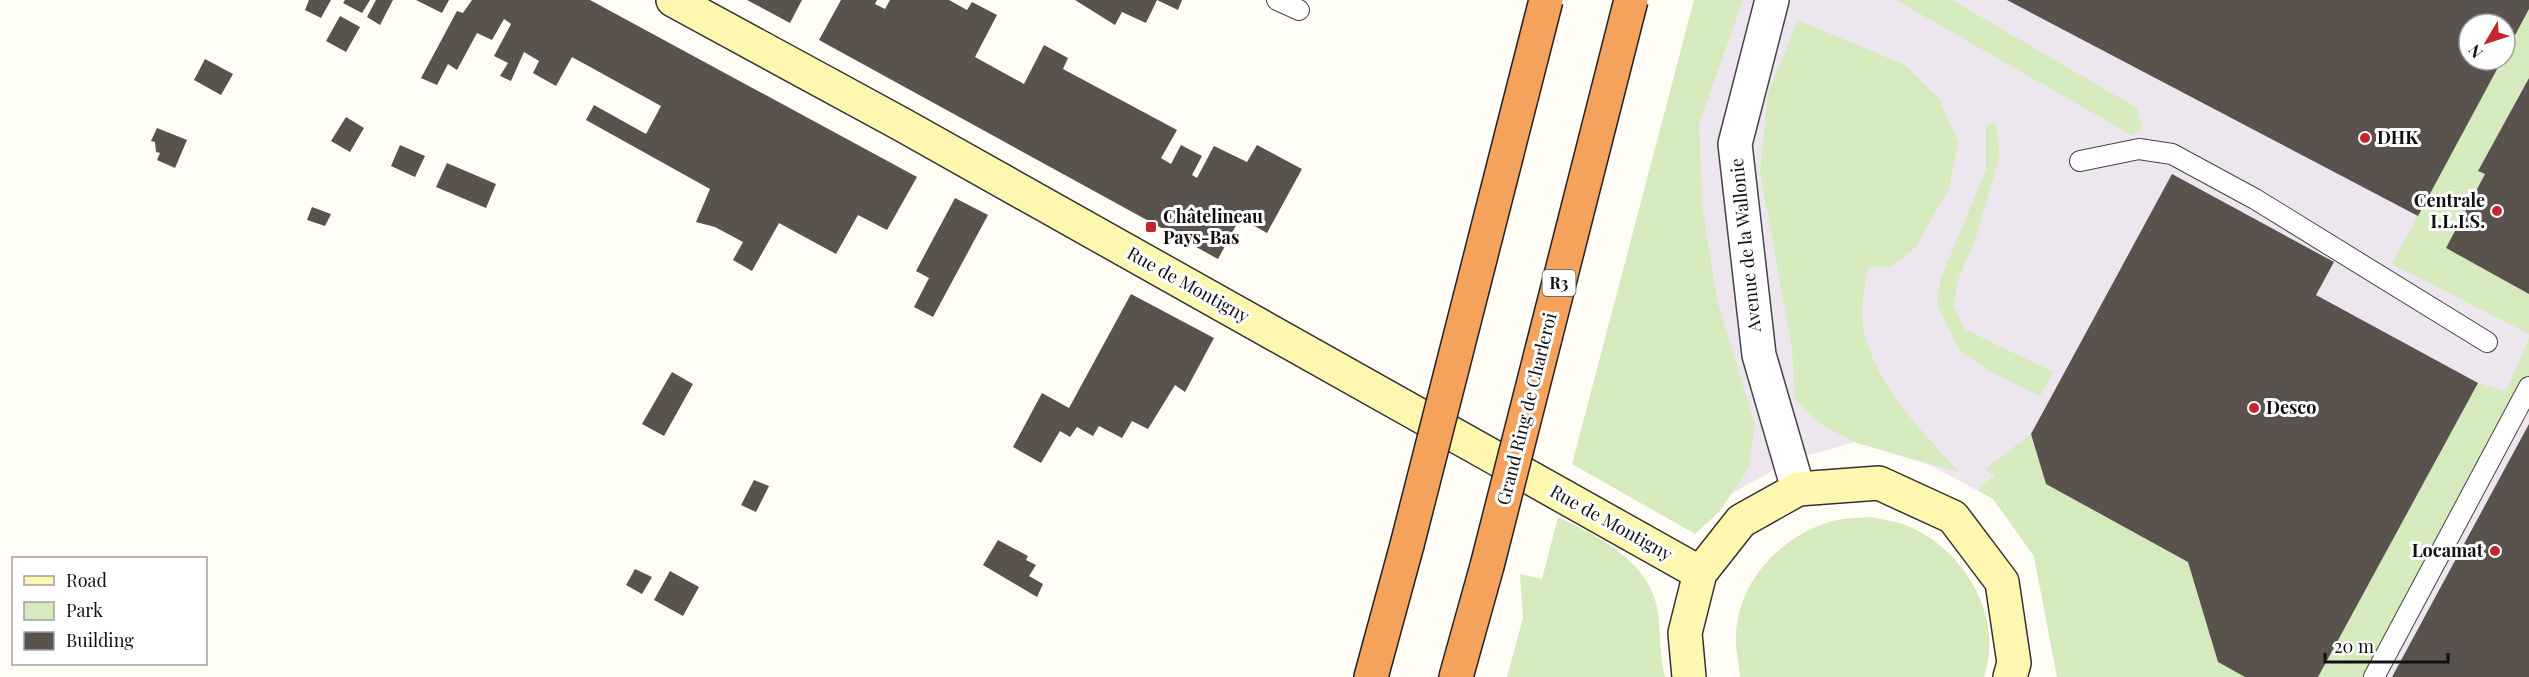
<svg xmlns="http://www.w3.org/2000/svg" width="2529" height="677" font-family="'Playfair Display',serif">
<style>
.industrial{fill:#eee6ef;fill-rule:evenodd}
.green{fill:#d5ebbd}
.building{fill:#5a524d}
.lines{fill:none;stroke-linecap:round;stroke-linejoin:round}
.lane-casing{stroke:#444;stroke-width:22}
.street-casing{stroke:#444;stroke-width:36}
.secondary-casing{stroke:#333;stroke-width:36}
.highway-casing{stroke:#222;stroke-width:36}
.lane{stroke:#fff;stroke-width:20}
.street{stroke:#fff;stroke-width:33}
.secondary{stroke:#fff6b0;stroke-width:33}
.highway{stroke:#f5a25d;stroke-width:33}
.highway-bridge-casing{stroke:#222;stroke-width:36;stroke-linecap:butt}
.highway-bridge{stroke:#f5a25d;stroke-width:33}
.poi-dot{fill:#c4262e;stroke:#fff;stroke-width:2}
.labels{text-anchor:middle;stroke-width:6;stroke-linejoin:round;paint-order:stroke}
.shield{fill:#fff;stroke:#585858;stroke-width:1.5}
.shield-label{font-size:16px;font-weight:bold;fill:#111}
.poi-label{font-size:18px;font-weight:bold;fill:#111;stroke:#fff;text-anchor:start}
.street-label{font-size:18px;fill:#111;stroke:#fff}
</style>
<rect width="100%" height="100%" fill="#fffdf5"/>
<path class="industrial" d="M1695,0H2529V677H2057L2034,556L1993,499L1930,465L1854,442L1790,461L1729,495L1675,518ZM2469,24H2505V60H2469Z"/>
<path class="green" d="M1694,0H1743L1699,124L1702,204L1717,300L1755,425L1749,468L1719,512L1695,534L1572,464Z
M1896,0H1952L2137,108L2142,127L2133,136Z
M2529,7V78L2478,170L2485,174L2446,248L2529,294V334L2392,264L2501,60H2505V52Z
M1798,20L1905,65L1939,98L1958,142L1949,189L1915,248L1891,267H1868C1864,288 1860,310 1864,331C1876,386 1923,432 1959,472L1854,442L1822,425L1795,400L1792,349L1760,172L1768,93Z
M1995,121L2000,155L1976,237L1957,283L1954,306L1965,329L2053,372L2040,396L1989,371L1960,351L1937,304L1941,278L1986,170V126Z
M2529,338V386L2368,677H2318L2478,383L2506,391Z
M2031,434L2046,484L2188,562L2218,662L2245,677H2057L2034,556L1993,499L1977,490L1995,475L1984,470Z
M1558,517C1598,536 1651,562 1658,612C1661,635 1659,654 1665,677H1507L1523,618L1520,574L1542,579Z
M1870,517C1883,520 1898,521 1910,527C1965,551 2004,617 1984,677H1740C1739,665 1736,652 1736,640C1735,585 1778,538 1829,522C1841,518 1857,518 1870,517Z"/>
<path class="building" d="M309,0H331L321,18L305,10Z
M345,0H370L362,13L343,3Z
M376,0H393L380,25L367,17Z
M416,0H449L442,13Z
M472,0H590L917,177L887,230L858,215L836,254L779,223L752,271L733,260L743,242L715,227L696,222L710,189L586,120L594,105L646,134L661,106L572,57L556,86L533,73L539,61L524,52L511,81L500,76L508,63L494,56L511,24L504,19L492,40L477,33L457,70L448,64L437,85L421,78L457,11L463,13Z
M747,0H802L790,23Z
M841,0H877L875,4L885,9L890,0H949L967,10L972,2L997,15L975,57L1024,84L1044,45L1068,58L1063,69L1177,130L1161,158L1171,164L1181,145L1202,156L1192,175L1197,178L1214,146L1247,162L1257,145L1302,169L1267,233L1240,218L1218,259L819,40Z
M1075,0H1182L1178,10L1157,0L1146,23L1122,12L1115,25Z
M2007,0H2529V9L2505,54V24H2469V60H2502L2418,216Z
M340,16L360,27L346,52L326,41Z
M205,59L233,74L221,95L194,80Z
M2529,78V294L2446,248L2485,174L2478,171Z
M346,117L364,128L350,152L331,141Z
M157,128L187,140L175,168L157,160L160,153L156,152L155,142L151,141Z
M400,145L425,156L415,177L391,166Z
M447,163L496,184L486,208L436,187Z
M2172,174L2334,262L2316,295L2478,383L2318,677H2245L2218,662L2188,562L2046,484L2031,434Z
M955,198L988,215L933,317L914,307L929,278L916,271Z
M312,207L331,214L325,226L307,220Z
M1131,294L1214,338L1185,392L1175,385L1148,429L1132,421L1122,438L1099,426L1093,436L1077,427L1070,437L1060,431L1041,463L1013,447L1042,393L1069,408Z
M672,372L693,384L664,436L642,424Z
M2529,424V677H2392Z
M754,480L769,486L756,512L741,505Z
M998,540L1028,556L1026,560L1036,565L1029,576L1043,584L1037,597L983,565Z
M635,569L652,577L642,594L626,585Z
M670,571L699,587L683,616L654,600Z"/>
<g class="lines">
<g class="lane-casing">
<path id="lane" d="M1277,0L1299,10
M2080,161L2139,149L2172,154L2255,199L2487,342
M2374,677L2529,387"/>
</g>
<g class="street-casing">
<path id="street" d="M1772,0L1735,144L1759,355L1798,489"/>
</g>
<g class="secondary-casing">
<path id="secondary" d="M673,0L901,124L1700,573
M1689,677L1685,633L1700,573L1741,521L1798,489L1879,483L1953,517L2002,582L2014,663L2010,677"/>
</g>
<g class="highway-casing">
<path id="highway" d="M1371,677L1407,545
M1456,677L1487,566"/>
</g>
<use href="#lane" class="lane"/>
<use href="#street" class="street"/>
<use href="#secondary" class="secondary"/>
<use href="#highway" class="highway"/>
<g class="highway-bridge-casing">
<path id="highway-bridge" d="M1407,545L1546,0
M1487,566L1631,0"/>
</g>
<use href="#highway-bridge" class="highway-bridge"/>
</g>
<g class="poi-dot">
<circle cx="2365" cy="138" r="6"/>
<circle cx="2497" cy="211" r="6"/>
<rect x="1145" y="221" width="12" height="12" rx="3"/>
<circle cx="2254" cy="408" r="6"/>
<circle cx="2495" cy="551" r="6"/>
</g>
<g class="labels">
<rect class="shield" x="1542.5" y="270" width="33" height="26" rx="4.5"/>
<g class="shield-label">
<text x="1559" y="289">R3</text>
</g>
<g class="poi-label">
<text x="2377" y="144">DHK</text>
<text x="2485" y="207" text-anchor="end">Centrale<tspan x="2485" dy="21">I.L.I.S.</tspan></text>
<text x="1163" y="223">Châtelineau<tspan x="1163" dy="21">Pays-Bas</tspan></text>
<text x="2266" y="414">Desco</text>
<text x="2483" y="557" text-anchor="end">Locamat</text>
</g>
<g class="street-label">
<text transform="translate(1746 245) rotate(-96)" y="6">Avenue de la Wallonie</text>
<text transform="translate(1188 285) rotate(29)" y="6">Rue de Montigny</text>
<text transform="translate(1527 409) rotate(-76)" y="6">Grand Ring de Charleroi</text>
<text transform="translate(1611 523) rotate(29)" y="6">Rue de Montigny</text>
</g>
</g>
<rect x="12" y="557" width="195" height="108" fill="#ffffff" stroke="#a0a0a0" stroke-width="1.5"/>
<rect x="24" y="576" width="30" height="9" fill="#fff6b0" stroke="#a0a0a0" stroke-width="1.5"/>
<text x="66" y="587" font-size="18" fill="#111111">Road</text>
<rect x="24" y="602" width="30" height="18" fill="#d5ebbd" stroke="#a0a0a0" stroke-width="1.5"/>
<text x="66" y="617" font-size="18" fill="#111111">Park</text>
<rect x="24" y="632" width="30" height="18" fill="#5a524d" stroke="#a0a0a0" stroke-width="1.5"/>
<text x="66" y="647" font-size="18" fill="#111111">Building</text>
<g transform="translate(2487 42) rotate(231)"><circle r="28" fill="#ffffff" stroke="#a0a0a0" stroke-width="1.5"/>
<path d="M0-4.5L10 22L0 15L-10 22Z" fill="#c4262e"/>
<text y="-9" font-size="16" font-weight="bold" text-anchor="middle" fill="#111111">N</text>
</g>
<path d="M2325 653v9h123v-9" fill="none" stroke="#111111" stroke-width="3"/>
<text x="2334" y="653" font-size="18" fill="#111111" stroke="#ffffff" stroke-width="4.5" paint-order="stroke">20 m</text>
</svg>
